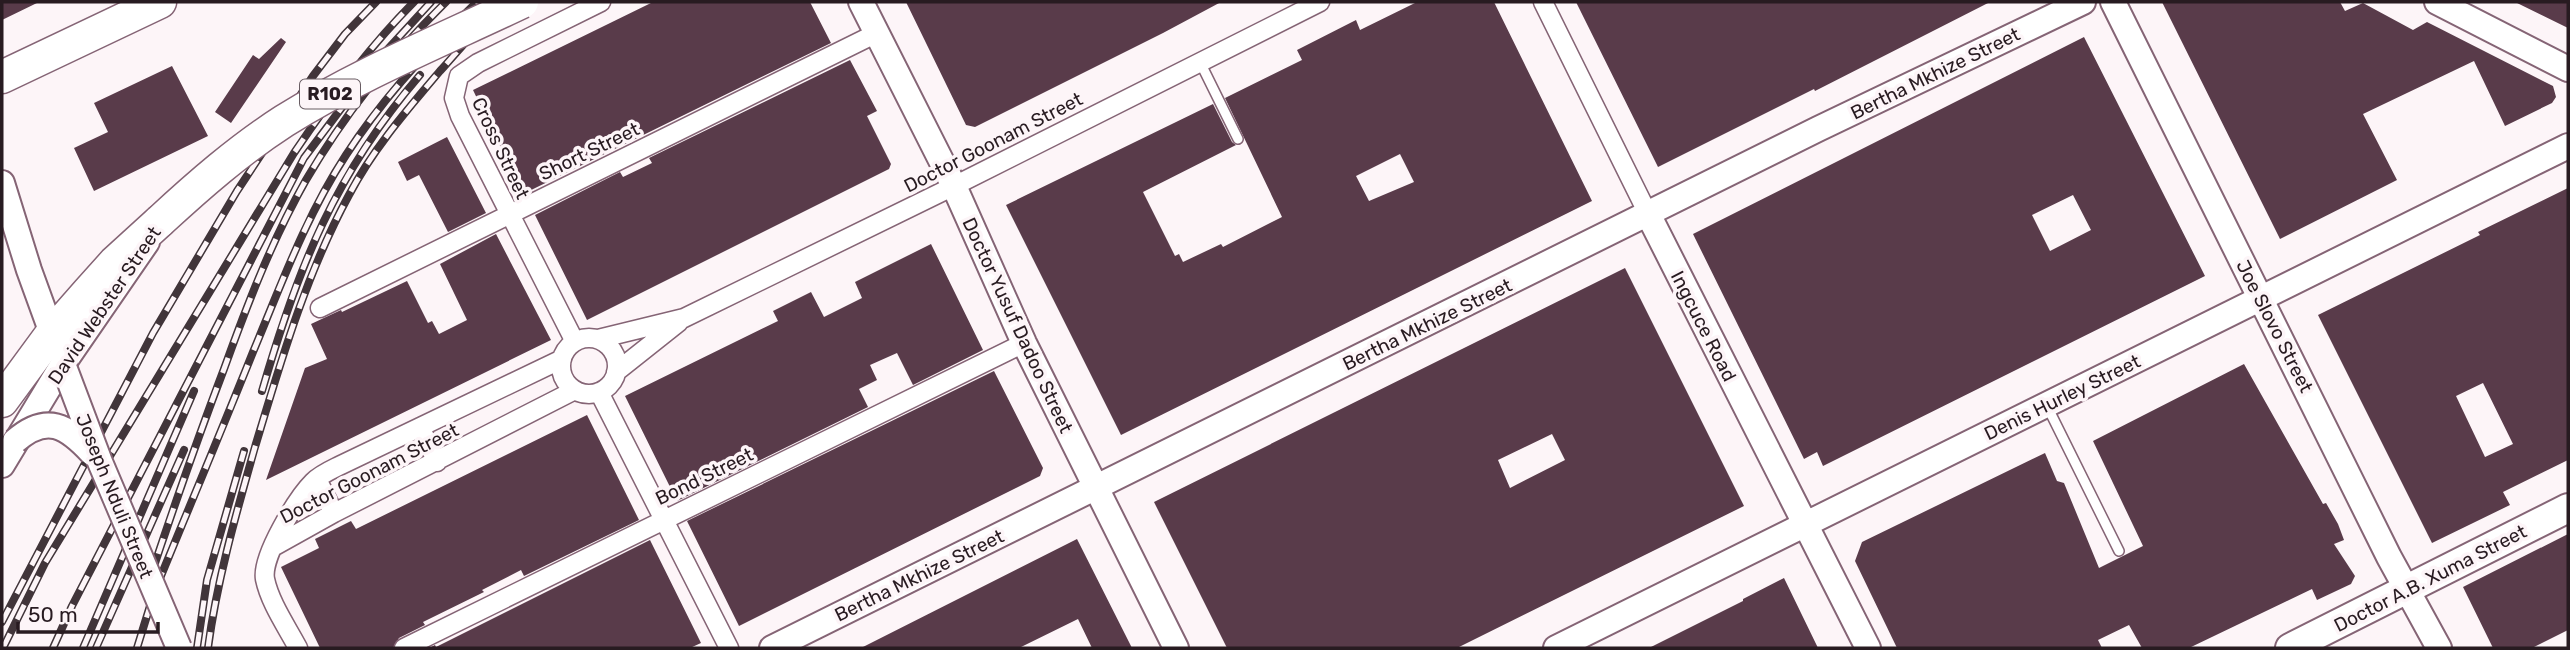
<svg xmlns="http://www.w3.org/2000/svg" width="2570" height="650" font-family="Rubik,sans-serif">
<style>
.building{fill:#593b4a;fill-rule:evenodd}
.lines{fill:none;stroke-linecap:round;stroke-linejoin:round}
.lane-casing{stroke:#856475;stroke-width:12}
.street-casing{stroke:#856475;stroke-width:21}
.secondary-casing{stroke:#856475;stroke-width:28}
.primary-casing{stroke:#856475;stroke-width:32}
.highway-casing{stroke:#856475;stroke-width:35}
.lane{stroke:#fff;stroke-width:9}
.street{stroke:#fff;stroke-width:18}
.secondary{stroke:#fff;stroke-width:24}
.primary{stroke:#fff;stroke-width:28}
.highway{stroke:#fff;stroke-width:32}
.rail-casing{stroke:#41353a;stroke-width:8}
.rail{stroke:#fdf5f8;stroke-width:5;stroke-dasharray:16;stroke-linecap:butt}
.secondary-bridge-casing{stroke:#856475;stroke-width:28;stroke-linecap:butt}
.highway-bridge-casing{stroke:#856475;stroke-width:35;stroke-linecap:butt}
.secondary-bridge{stroke:#fff;stroke-width:24}
.highway-bridge{stroke:#fff;stroke-width:32}
.labels{text-anchor:middle;stroke-width:7;stroke-linejoin:round;paint-order:stroke}
.shield{fill:#fdf5f8;stroke:#685c62;stroke-width:2}
.shield-label{font-size:18px;font-weight:bold;fill:#281b21}
.street-label{font-size:19px;fill:#281b21;stroke:#fdf5f8}
</style>
<rect width="100%" height="100%" fill="#fdf5f8"/>
<path class="building" d="M2,2H39L2,20Z
M653,2H810L831,43L523,194L473,90Z
M906,2H1221L1163,33L975,127L966,125Z
M1417,2H1494L1592,201L1121,435L1006,205L1213,104L1232,142L1236,145L1143,192L1175,256L1179,254L1183,262L1221,244L1223,247L1282,217L1225,98L1302,60L1297,50L1356,20L1360,30ZM1400,154L1414,182L1369,201L1356,176Z
M1576,2H1990L1815,91L1814,89L1658,167Z
M2162,2H2340L2345,11L2363,3L2413,30L2427,22L2553,86L2556,97L2552,103L2505,126L2474,61L2363,114L2397,180L2280,239Z
M2515,2H2568V28Z
M2084,37L2205,276L1823,466L1817,452L1804,459L1693,234ZM2073,195L2091,230L2050,251L2032,215Z
M281,38L286,42L231,123L215,112L253,55L259,59Z
M850,60L877,111L867,116L891,164L889,169L587,320L535,215L620,172L623,177L652,163L649,158Z
M172,66L208,136L94,191L74,148L108,132L94,103Z
M447,137L486,213L448,232L419,175L407,181L398,162Z
M2568,188V460L2503,492L2510,505L2432,543L2318,315L2480,235L2478,232ZM2483,383L2513,444L2485,457L2456,396Z
M496,234L551,340L266,480L305,368L327,359L311,324L341,310L342,312L407,281L428,323L432,321L439,334L467,320L440,264Z
M931,244L983,350L913,385L897,353L870,365L877,380L859,389L868,407L677,501L625,396L778,321L773,311L811,292L824,317L862,298L855,282Z
M1625,268L1744,506L1457,648H1227L1154,502ZM1552,434L1565,460L1510,488L1498,460Z
M2244,364L2323,504L2326,503L2338,524L2344,540L2334,544L2355,576L2351,584L2317,600L2312,589L2189,648H2142L2129,625L2098,640L2102,648H1897L1855,561L1862,542L2045,453L2057,481L2064,483L2099,568L2143,546L2093,441Z
M994,371L1043,468L1040,476L739,626L687,521Z
M587,415L639,520L524,576L521,570L482,590L484,592L423,622L425,625L399,638L393,648H320L281,567L319,548L315,539L351,521L356,529Z
M2568,534V630L2532,648H2493L2463,587Z
M1077,539L1132,648H1092L1078,619L1019,648H861Z
M650,540L701,643L690,648H429L435,645L436,647Z
M1784,578L1818,648H1649L1743,601V599Z"/>
<g class="lines">
<g class="lane-casing">
<path id="lane" d="M1200,62L1238,139
M2047,406L2119,551"/>
</g>
<g class="street-casing">
<path id="street" d="M1543,2L1648,214
M320,308L877,33
M561 366a28 28 0 1 1 56 0a28 28 0 1 1-56 0Z
M598,339L684,318L954,186L1320,2
M575,342L460,116L454,98L459,76L478,63L601,2
M616,372L679,322
M599,392L729,648
M420,427L437,462
M317,479L334,513
M273,547L334,513L575,390
M298,648C287,627 270,603 265,579C261,557 297,498 313,482C321,474 331,470 341,465L562,359
M404,648L1024,343"/>
</g>
<g class="secondary-casing">
<path id="secondary" d="M861,2L954,186L1024,343L1176,648
M2113,2L2389,557L2439,648
M2437,2L2568,69
M2,183L29,270L57,347
M1648,214L1868,648
M2,465L63,364L147,242
M772,648L1818,129L2083,2
M1556,648L2568,146"/>
</g>
<g class="primary-casing">
<path id="primary" d="M2290,648L2568,508"/>
</g>
<g class="highway-casing">
<path id="highway" d="M2,77L160,2
M2,401L52,333L88,292L115,262L160,221"/>
</g>
<use href="#lane" class="lane"/>
<use href="#street" class="street"/>
<use href="#secondary" class="secondary"/>
<use href="#primary" class="primary"/>
<use href="#highway" class="highway"/>
<g class="rail-casing">
<path id="rail" d="M262,391C298,267 335,174 420,75
M148,584C172,512 197,440 224,369C247,305 272,240 306,180C344,115 392,55 446,2
M2,622L153,333L237,191L313,76L345,34L376,2
M3,648L45,563L294,153C329,101 369,47 414,2
M53,648L72,606L304,158L376,62L431,2
M83,648L194,391
M96,648L184,450
M137,648L154,593C187,512 221,432 253,352C281,285 306,216 346,155C382,99 429,48 477,2
M197,648L207,580L244,451
M208,648C217,580 236,514 255,447C281,361 306,274 349,195C373,149 407,110 440,71C461,48 482,21 506,2"/>
</g>
<use href="#rail" class="rail"/>
<g class="secondary-bridge-casing">
<path id="secondary-bridge" d="M63,364L100,462L179,648
M15,441C47,413 67,426 92,453"/>
</g>
<g class="highway-bridge-casing">
<path id="highway-bridge" d="M160,221C199,185 239,150 284,121C359,74 442,40 522,2"/>
</g>
<use href="#secondary-bridge" class="secondary-bridge"/>
<use href="#highway-bridge" class="highway-bridge"/>
</g>
<g class="labels">
<rect class="shield" x="300" y="79.5" width="60" height="29" rx="5"/>
<g class="shield-label">
<text x="330" y="100">R102</text>
</g>
<g class="street-label">
<text transform="translate(1935 73) rotate(-26)" y="7">Bertha Mkhize Street</text>
<text transform="translate(993 142) rotate(-27)" y="7">Doctor Goonam Street</text>
<text transform="translate(501 148) rotate(65)" y="7">Cross Street</text>
<text transform="translate(589 151) rotate(-26)" y="7">Short Street</text>
<text transform="translate(104 305) rotate(-56)" y="7">David Webster Street</text>
<text transform="translate(1427 324) rotate(-26)" y="7">Bertha Mkhize Street</text>
<text transform="translate(1018 325) rotate(65)" y="7">Doctor Yusuf Dadoo Street</text>
<text transform="translate(1704 326) rotate(63)" y="7">Ingcuce Road</text>
<text transform="translate(2275 326) rotate(63)" y="7">Joe Slovo Street</text>
<text transform="translate(2062 397) rotate(-26)" y="7">Denis Hurley Street</text>
<text transform="translate(369 473) rotate(-27)" y="7">Doctor Goonam Street</text>
<text transform="translate(704 476) rotate(-26)" y="7">Bond Street</text>
<text transform="translate(115 496) rotate(68)" y="7">Joseph Nduli Street</text>
<text transform="translate(919 575) rotate(-26)" y="7">Bertha Mkhize Street</text>
<text transform="translate(2430 578) rotate(-27)" y="7">Doctor A.B. Xuma Street</text>
</g>
</g>
<rect width="2570" height="650" fill="none" stroke="#281b21" stroke-width="7"/>
<path d="M18 622v10h140v-10" fill="none" stroke="#281b21" stroke-width="3.5"/>
<text x="28" y="622" font-size="21" fill="#281b21" stroke="#fdf5f8" stroke-width="5" paint-order="stroke">50 m</text>
</svg>
